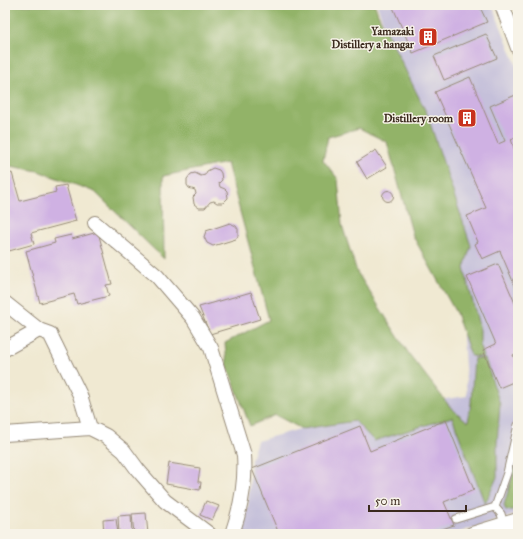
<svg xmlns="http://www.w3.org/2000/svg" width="523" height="539" font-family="'IM FELL Great Primer',serif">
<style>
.industrial{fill:#c5c0da}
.forest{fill:#92b367;stroke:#666e42}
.building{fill:#cfb1e3}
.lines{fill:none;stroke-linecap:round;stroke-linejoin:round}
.lane-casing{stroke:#968a78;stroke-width:9}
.street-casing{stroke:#968a78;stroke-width:16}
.path{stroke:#968a78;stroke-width:2.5;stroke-dasharray:3 3;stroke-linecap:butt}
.lane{stroke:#fff;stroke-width:7}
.street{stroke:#fff;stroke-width:14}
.labels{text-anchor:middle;stroke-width:3;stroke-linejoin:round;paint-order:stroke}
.poi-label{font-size:11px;font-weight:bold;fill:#3b2a1e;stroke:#f7f3e8;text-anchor:end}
</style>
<rect width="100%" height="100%" fill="#f7f3e8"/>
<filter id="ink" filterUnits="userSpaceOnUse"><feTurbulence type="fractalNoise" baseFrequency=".025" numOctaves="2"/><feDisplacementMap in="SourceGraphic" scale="8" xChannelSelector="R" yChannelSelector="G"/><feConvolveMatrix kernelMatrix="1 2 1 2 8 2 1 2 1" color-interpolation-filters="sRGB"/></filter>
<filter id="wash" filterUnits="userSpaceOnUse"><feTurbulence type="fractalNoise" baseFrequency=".012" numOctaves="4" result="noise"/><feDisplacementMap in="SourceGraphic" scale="16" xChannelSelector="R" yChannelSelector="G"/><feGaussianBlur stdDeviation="0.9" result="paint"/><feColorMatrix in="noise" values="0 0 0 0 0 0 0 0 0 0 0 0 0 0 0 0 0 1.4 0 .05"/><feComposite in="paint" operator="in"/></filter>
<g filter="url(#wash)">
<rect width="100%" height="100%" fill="#f0e9d2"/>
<path class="industrial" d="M377,5H492L518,69V514L453,534H242L248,506L251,459L257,441L368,410L467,396L455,224Z"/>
<path class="forest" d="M5,5H375L378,14L427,114L471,246L464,268L480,330V347L483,357L471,356L456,313L413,236L387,142L359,128L328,137L323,160L338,179L342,225L357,272L409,354L451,408L468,422L471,403L474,358L485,359L500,404L497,443V477L485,504L452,417L374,441L355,421L302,429L275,415L250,426L227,365L225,343L269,320L227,163L163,176L164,259L95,192L38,171L5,165Z
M518,457V509L506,511L504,505Z"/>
<g id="blocks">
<path class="building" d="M392,5H479L487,22L413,53Z
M486,34L497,58L444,80L434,56Z
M470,77L498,144L505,141L490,106L518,94V136L511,139L518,160V293L500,251L482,259L475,244L478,242L467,216L486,208L435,92Z
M376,150L387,167L367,179L357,162Z
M213,168L219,170L221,173L222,180L219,183L220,187L225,189L227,191L228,198L223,203H217L214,201L210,202L205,208H199L194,204L193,197L196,194L195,190L189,188L187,185V179L191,174L195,173L201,176L205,175L207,171Z
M12,173L20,201L56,192L55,187L66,185L76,221L31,233L34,244L9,251L6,239H5V175Z
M382.5 196a5.5 5.5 0 1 1 11 0a5.5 5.5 0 1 1-11 0Z
M230,223L236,226L238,229V236L236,239L213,246L207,243L204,237L206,231Z
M98,232L112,284L106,285L109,296L77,304L74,294L40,303L26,251L55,243L54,239L71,235L72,239Z
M498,264L518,310V353L513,355L518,366V380L499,388L483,350L496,344L467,277Z
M251,292L260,319L210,334L199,307Z
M446,420L474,490L444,502L454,525L428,534H279L252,469L360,426L370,451Z
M169,463L200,468L198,482H201L200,490L166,484Z
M206,501L219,506L212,520L200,515Z
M146,513L148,534H134L132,514Z
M131,515L132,534H119L118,516Z
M116,519L118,534H104L103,520Z"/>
</g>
</g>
<g filter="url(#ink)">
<use href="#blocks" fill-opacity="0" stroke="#968a78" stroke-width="1"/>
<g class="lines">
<g class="lane-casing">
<path id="lane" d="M456,519L495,507
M504,524L501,514L495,507L507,473L518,425"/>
</g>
<g class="street-casing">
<path id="street" d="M502,5L518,48
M95,223L157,276L193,318L211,348L244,455C246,482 241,508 232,534
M5,303L39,330L50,334L80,395L90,428
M5,349L39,330
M5,434L90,428L106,436L124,451L138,470L165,501L209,534
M472,534L518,520"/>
</g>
<path class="path" d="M516,60L518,65"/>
<use href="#lane" class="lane"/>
<use href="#street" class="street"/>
</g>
</g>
<defs>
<g id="building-square" transform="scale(1)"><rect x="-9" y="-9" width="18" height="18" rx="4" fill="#c8321e" stroke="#f7f3e8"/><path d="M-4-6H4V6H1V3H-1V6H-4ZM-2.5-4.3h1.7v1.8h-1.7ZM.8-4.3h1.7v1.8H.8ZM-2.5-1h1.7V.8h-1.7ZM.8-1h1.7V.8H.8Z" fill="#fff"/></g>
</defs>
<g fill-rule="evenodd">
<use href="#building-square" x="428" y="37"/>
<use href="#building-square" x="467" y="118"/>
</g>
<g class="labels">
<g class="poi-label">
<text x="414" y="35">Yamazaki<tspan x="414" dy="13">Distillery a hangar</tspan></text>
<text x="453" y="122">Distillery room</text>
</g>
</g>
<rect width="523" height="539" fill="none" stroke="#f7f3e8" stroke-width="20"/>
<path d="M369 505v6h97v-6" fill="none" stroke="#3b2a1e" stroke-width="2"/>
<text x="375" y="505" font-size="12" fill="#3b2a1e" stroke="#f7f3e8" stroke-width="3" paint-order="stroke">50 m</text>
</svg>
